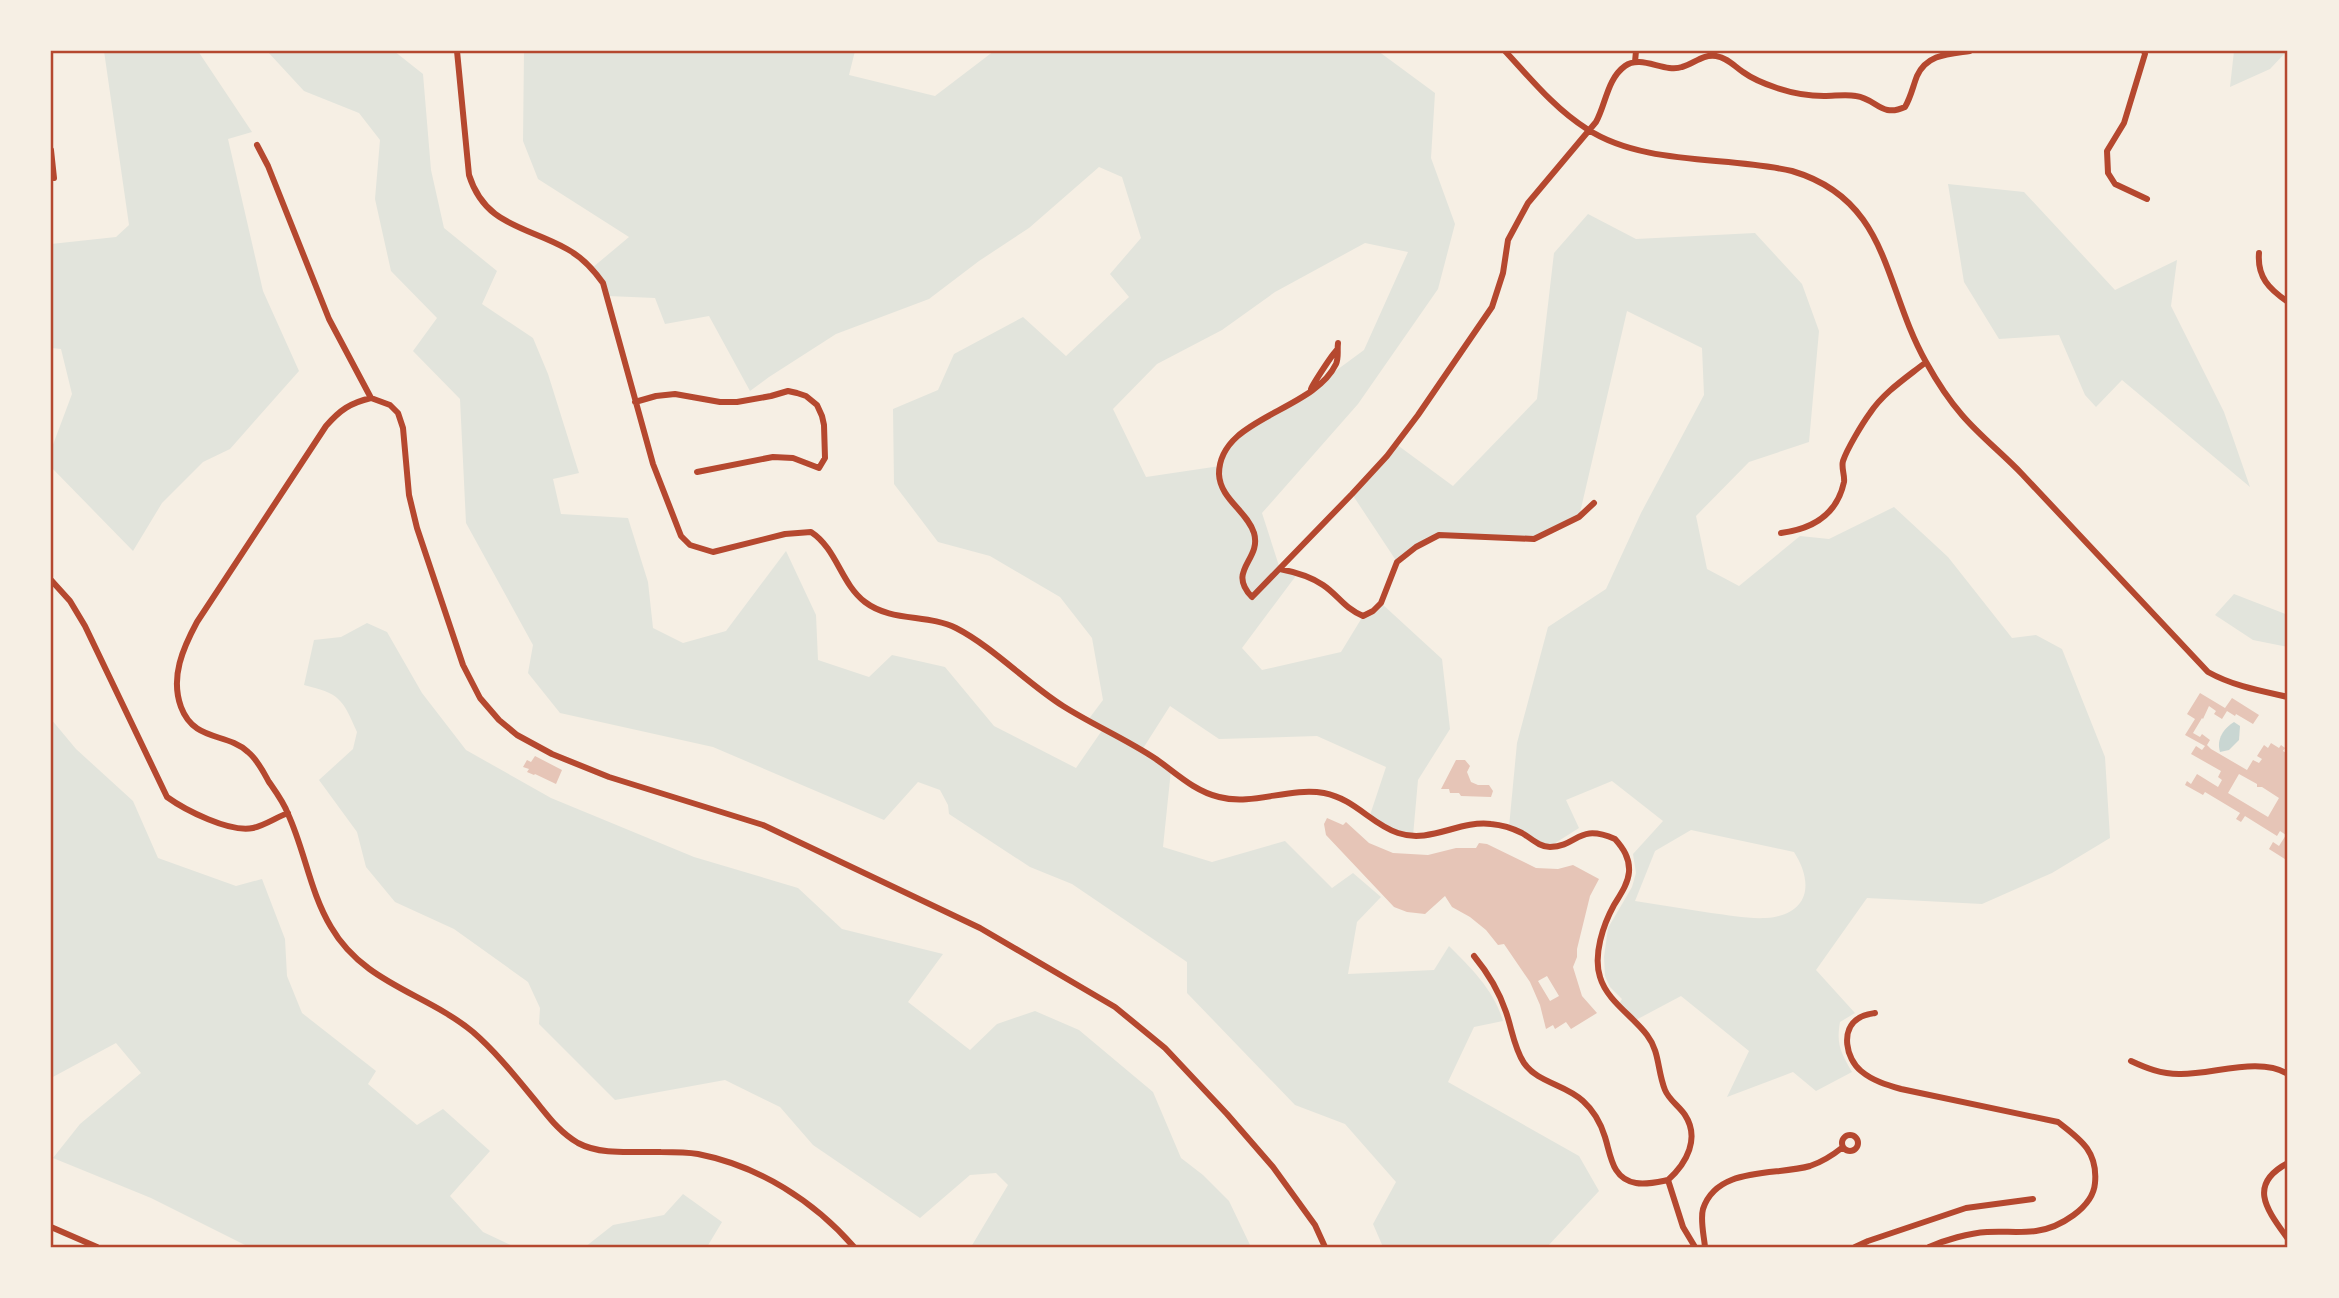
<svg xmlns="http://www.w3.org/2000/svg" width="2339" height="1298" font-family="'Work Sans',sans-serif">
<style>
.green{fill:#e2e4dc;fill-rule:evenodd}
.water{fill:#c9d6d2}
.building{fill:#e6c5b7;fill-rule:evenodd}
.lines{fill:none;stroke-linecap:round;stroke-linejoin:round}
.minor{stroke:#b5482f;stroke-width:6}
.neatline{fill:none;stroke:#b5482f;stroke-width:2.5}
</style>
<rect width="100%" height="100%" fill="#f6efe4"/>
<path class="green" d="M104,51H198L252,132L228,139L263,291L299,371L230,449L203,462L162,503L133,551L51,467V450L72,394L61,349L51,348V244L116,237L129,225Z
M267,51H394L423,74L431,170L444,228L497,271L482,304L533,338L548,374L579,473L553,479L561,514L628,518L648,582L653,628L683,643L726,631L786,551L816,615L818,660L869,677L892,655L945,667L994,726L1076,768L1103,729L1088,720L1103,700L1092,638L1060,597L990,556L938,542L894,484L893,409L938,390L954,354L1023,317L1066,356L1129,297L1110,274L1141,238L1122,177L1099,167L1029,228L979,261L929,299L836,334L769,377L750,391L709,316L665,324L655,298L608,296L592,268L629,237L538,179L523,141L524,51H855L849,75L935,96L994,51H1378L1435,93L1431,158L1455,224L1438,289L1358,404L1262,513L1280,569L1298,573L1242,648L1262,670L1341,652L1363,616L1381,603L1442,659L1450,729L1418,780L1413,836L1398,833L1370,815L1386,767L1317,736L1219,739L1170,706L1142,750L1171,770L1163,847L1212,862L1285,841L1332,888L1353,873L1381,897L1357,922L1348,974L1434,970L1449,946C1471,968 1494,990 1503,1021L1474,1027L1448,1082L1579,1156L1599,1191L1547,1247H1383L1373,1224L1396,1182L1345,1124L1295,1105L1187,993V962L1072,884L1030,867L949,814L948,805L940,790L918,782L884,820L713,747L560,713L528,673L533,645L466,523L460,399L413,351L437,318L391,271L375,199L380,140L359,113L304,91ZM1365,243L1408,252L1364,350L1311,389L1228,444L1220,466L1146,477L1113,409L1157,364L1222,330L1275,292Z
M2234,51H2287L2270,69L2230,87Z
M1948,184L2024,192L2115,290L2177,260L2171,306L2224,412L2250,487L2122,380L2096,407L2085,395L2059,335L1999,339L1964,282Z
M1588,214L1636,239L1755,233L1802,284L1819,331L1809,442L1749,462L1696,516L1707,569L1739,586L1800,536L1829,539L1894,507L1948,557L2012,638L2036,635L2062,649L2105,757L2110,838L2052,873L1982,904L1867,898L1816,970L1855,1013L1840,1022C1836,1045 1841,1053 1852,1072L1816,1091L1793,1072L1727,1097L1749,1051L1681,996L1634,1021L1619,1004L1622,999L1610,987L1605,976L1604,957L1608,928L1632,887L1636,873L1633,854L1663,821L1612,781L1566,800L1579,828L1549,847L1509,827L1517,743L1548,627L1606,589L1641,513L1704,395L1702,348L1627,311L1579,517L1534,539L1439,535L1397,562L1352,494L1396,444L1453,486L1537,399L1554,253ZM1691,830L1794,852C1815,885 1808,915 1766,918C1747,919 1729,915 1711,913C1686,909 1660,905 1635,901L1655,851Z
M2234,594L2288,615V647L2253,640L2215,615Z
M367,623L387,632L422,693L466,750L551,798L694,857L798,888L842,929L943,954L908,1002L970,1050L997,1024L1035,1011L1079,1030L1153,1092L1181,1158L1203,1175L1229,1201L1251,1247H971L1008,1185L996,1173L970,1175L920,1218L813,1145L780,1107L725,1080L615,1100L539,1024L540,1008L528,982L454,929L395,902L366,867L357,832L319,780L353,749L357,732C342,698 340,694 304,685L314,640L341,637Z
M51,719L76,749L133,801L158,858L236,886L262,879L285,939L287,976L302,1013L376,1071L368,1084L417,1125L443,1109L490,1151L450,1196L483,1232L515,1247H249L151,1198L53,1158L80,1124L141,1073L116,1043L51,1078Z
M683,1194L722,1222L707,1247H585L613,1225L664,1215Z"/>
<path class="water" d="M2234,722L2240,726L2239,740L2229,750L2220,752C2216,739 2224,728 2234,722Z"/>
<path class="building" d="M2200,693L2225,708L2232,698L2259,715L2253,724L2236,714L2235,716L2227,711L2222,719L2214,714L2216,711L2209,706L2203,719L2202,718L2193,733L2200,737L2202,734L2210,740L2207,745L2211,749L2247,770L2253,760L2259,763L2262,759L2257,756L2264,745L2268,748L2271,743L2279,748L2281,745L2285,748L2283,751L2288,754L2286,760L2288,761V813L2286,817L2288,819V861L2269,849L2273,842L2279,846L2286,835L2280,831L2277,836L2245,816L2241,822L2236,819L2240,813L2205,792L2203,795L2185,785L2187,781L2191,784L2197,774L2218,787L2222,780L2218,777L2221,771L2191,754L2196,746L2202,750L2205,746L2185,735L2195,719L2187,714ZM2239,774L2257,784V787H2262L2279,798L2268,817L2228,793Z
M535,756L562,770L556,784L535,774L534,775L527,772L529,769L523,767L527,760L531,762Z
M1456,760H1465L1470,766L1467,772L1471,782L1478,785H1489L1493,791L1491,797L1461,796L1459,793H1450L1449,789H1441Z
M1327,818L1343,825L1346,822L1369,843L1393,853L1428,855L1456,848H1476L1479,843L1487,844L1536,868L1558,869L1573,865L1599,879L1590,896L1577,949V957L1573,967L1582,996L1597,1013L1571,1029L1566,1022L1555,1029L1553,1025L1546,1029L1540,1005L1530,982L1504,944L1498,945L1486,930L1470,917L1452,907L1445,896L1425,914L1407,912L1394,907L1326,835L1324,824ZM1547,976L1559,996L1550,1001L1538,981Z"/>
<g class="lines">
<path class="minor" d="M457,51L469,175C485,226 526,226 567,249C582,257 593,269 603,283L653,464L681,536L690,545L713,552L785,534L811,532C837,549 841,584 865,602C891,622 928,614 956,628C993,647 1028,684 1063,706C1093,725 1126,739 1156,759C1176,773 1194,791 1219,797C1253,806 1289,787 1324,793C1355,799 1371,824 1398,833C1430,844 1459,820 1491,824C1502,825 1512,828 1522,833C1531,838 1539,847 1550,847C1579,846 1577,823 1615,839C1623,848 1630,858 1629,872C1628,884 1620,895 1614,905C1603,925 1593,955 1600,977C1607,1001 1633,1016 1647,1035C1660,1052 1657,1070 1665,1090C1669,1100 1679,1106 1685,1115C1700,1138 1687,1163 1668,1180L1683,1227L1695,1247
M1505,51C1530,78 1555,109 1587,129C1644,166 1727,156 1792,171C1890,200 1883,286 1926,362C1936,380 1948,399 1962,415C1980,436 2003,454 2022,474C2084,540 2146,606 2208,672C2233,686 2261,691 2288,697
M2144,51L2145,54L2124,123L2107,151L2108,173L2115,184L2147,199
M1635,62L1636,51
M257,145L268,166L329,319L371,398L390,405L398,413L403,428L409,495L417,528L463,665L480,698L499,720L517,735L552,754L609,777L763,825L980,928L1115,1007L1165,1048L1227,1114L1273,1167L1315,1225L1325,1247
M51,150L54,178
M2259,253C2257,277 2269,289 2288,302
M1338,343C1337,351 1339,357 1336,364C1313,412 1219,417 1219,474C1220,499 1247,511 1254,533C1262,560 1226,570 1252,597L1352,494L1387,456L1418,415L1492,307L1503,273L1508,240L1528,203L1596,122C1606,104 1607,79 1625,66C1641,54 1664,73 1682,67C1694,64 1702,54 1716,56C1728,58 1734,66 1743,72C1754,80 1765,84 1777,88C1792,93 1808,96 1824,96C1835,96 1846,94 1856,96C1877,99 1881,118 1905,107C1911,97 1913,86 1917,76C1927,54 1949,54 1970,51
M1311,389C1313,384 1333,353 1337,350
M371,398C350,403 340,410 326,426L197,622C183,648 170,677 181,707C194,742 226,732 248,752C257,759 264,773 269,782C276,792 284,803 288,814C305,851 310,892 331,927C364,984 426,993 473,1032C496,1052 515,1076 534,1099C548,1116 559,1132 578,1143C602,1156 635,1151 661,1152C673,1152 686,1152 698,1154C759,1166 814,1201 854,1247
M635,402L656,396L675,394L720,402H737L771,396L788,391L797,393L806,396L817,405L822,416L824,425L825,458L819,468L793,458L773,457L697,472
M1781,533C1812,529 1837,515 1844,482C1845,475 1841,468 1843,461C1847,449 1862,424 1870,413C1884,392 1906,378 1926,362
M1280,569C1295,572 1310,576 1323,585C1338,595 1344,608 1363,616L1373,611L1381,603L1397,562L1416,547L1439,535L1534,539L1579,517L1594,503
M51,580L70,601L85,626L167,797C185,810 230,833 253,828C264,826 277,817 288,813
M1474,956C1488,973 1499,991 1506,1012C1512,1029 1514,1048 1524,1063C1538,1083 1565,1084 1583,1101C1593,1110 1601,1124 1605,1137C1611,1156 1612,1179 1636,1183C1646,1185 1658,1182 1668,1180
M1875,1013C1870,1014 1863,1015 1859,1018C1840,1029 1846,1059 1861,1071C1873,1081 1887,1085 1901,1089L2058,1122C2080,1139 2098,1151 2095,1183C2093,1208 2059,1228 2036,1231C2020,1233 2003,1231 1987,1232C1969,1233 1945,1240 1929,1247
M2131,1061C2146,1068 2161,1074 2179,1074C2212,1075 2259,1056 2288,1074
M1842 1143a8 8 0 1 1 16 0a8 8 0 1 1-16 0Z
M2288,1163C2246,1185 2268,1211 2288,1239
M51,1227L97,1247
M1705,1247C1704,1236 1700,1220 1703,1209C1717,1166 1775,1176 1810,1166C1822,1162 1833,1155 1843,1147
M1855,1247L1868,1241L1966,1208L2033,1199"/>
</g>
<rect width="2339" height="1298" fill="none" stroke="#f6efe4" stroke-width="105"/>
<rect x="52" y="52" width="2234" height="1194" class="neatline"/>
</svg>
